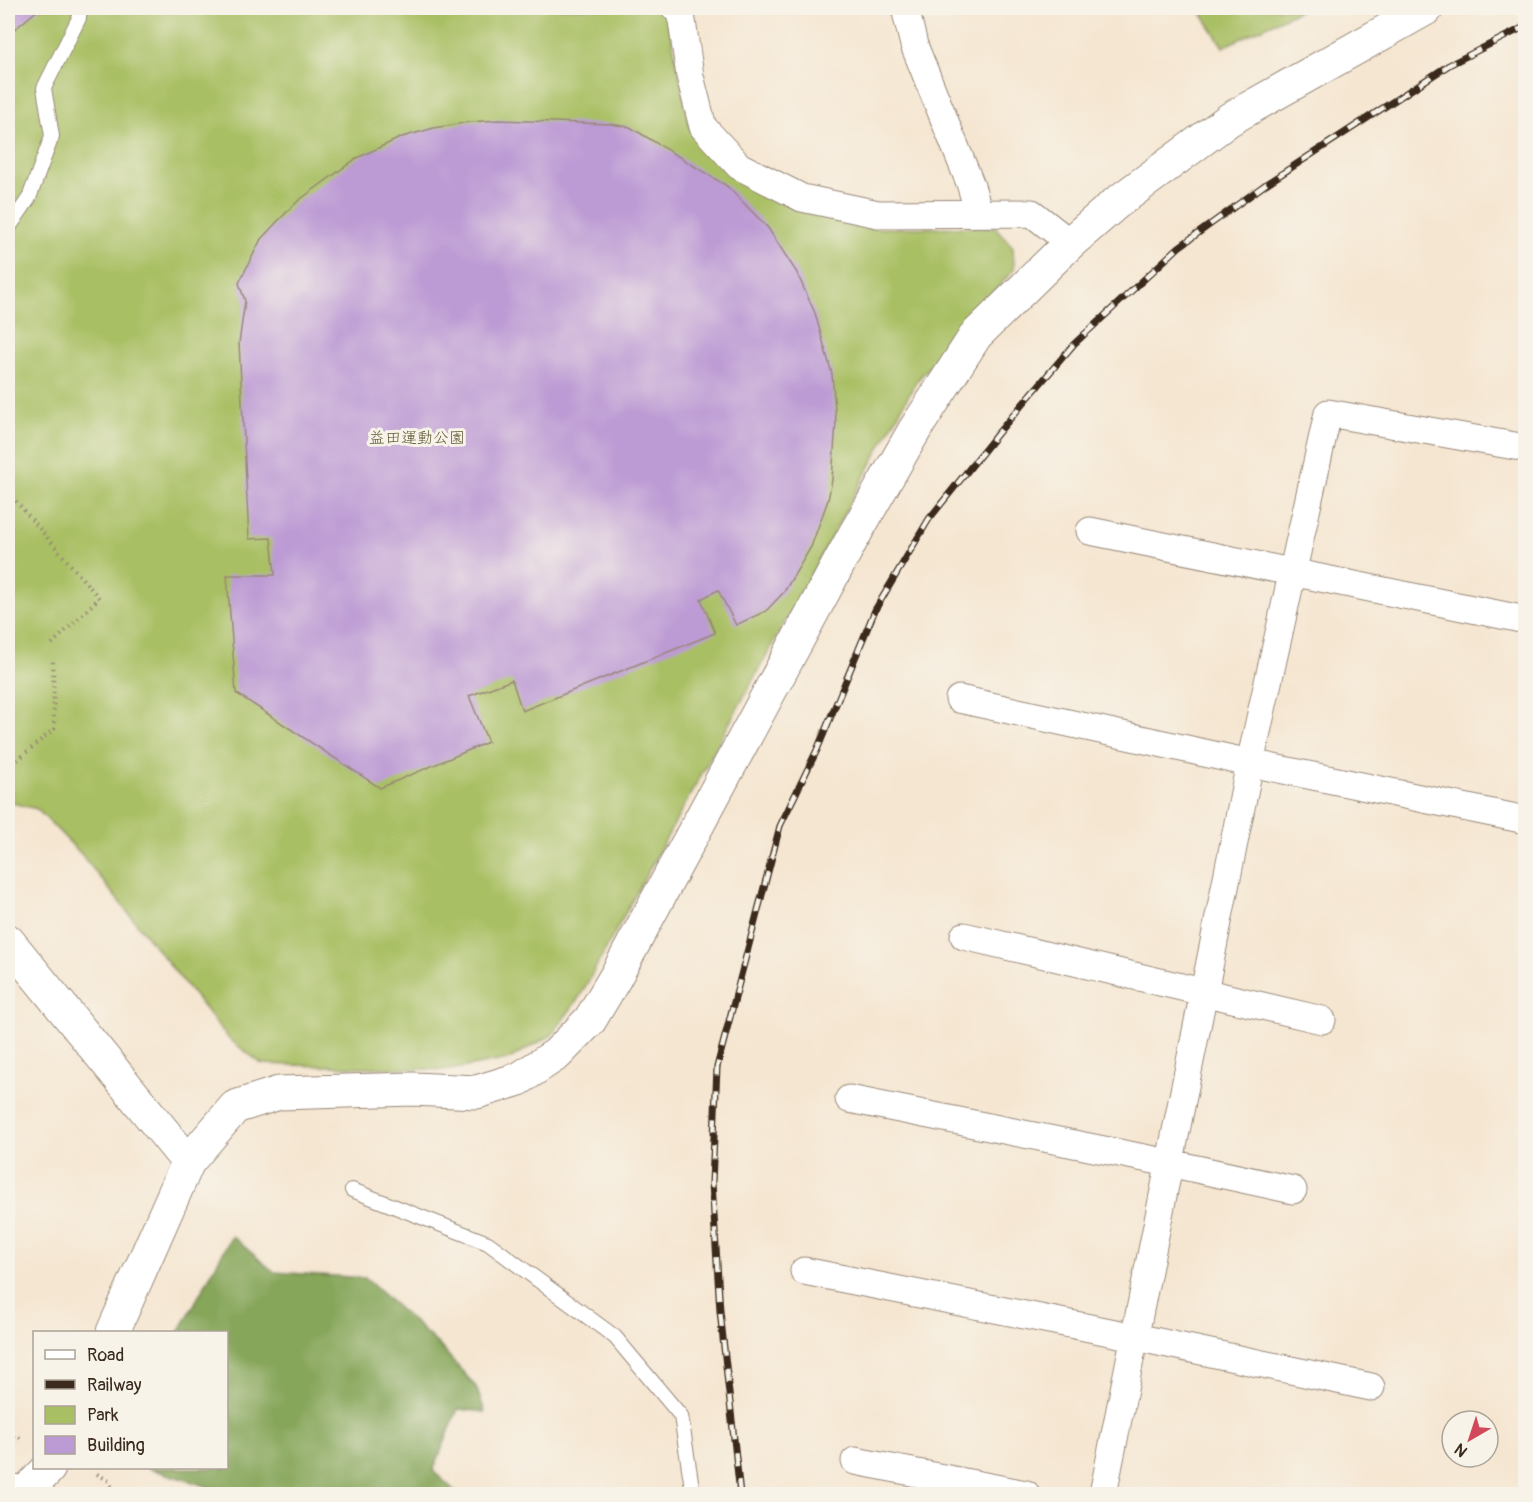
<svg xmlns="http://www.w3.org/2000/svg" width="1533" height="1502" font-family="Pangolin,'Klee One',sans-serif">
<style>
.green{fill:#a9bf64;stroke:#727441;stroke-width:1.5}
.forest{fill:#86a65a;stroke:#60683c;stroke-width:1.5}
.building{fill:#bc9ad4}
.lines{fill:none;stroke-linecap:round;stroke-linejoin:round}
.lane-casing{stroke:#988878;stroke-width:16}
.street-casing{stroke:#988878;stroke-width:29}
.secondary-casing{stroke:#988878;stroke-width:35}
.highway-casing{stroke:#988878;stroke-width:35}
.path{stroke:#988878;stroke-width:4;stroke-dasharray:1.5 4.5;stroke-linecap:butt}
.lane{stroke:#fff;stroke-width:14}
.street{stroke:#fff;stroke-width:27}
.secondary{stroke:#fff;stroke-width:33}
.highway{stroke:#fff;stroke-width:33}
.rail-casing{stroke:#3b2a1e;stroke-width:7}
.rail{stroke:#f7f3e8;stroke-width:4.5;stroke-dasharray:14;stroke-linecap:butt}
.labels{text-anchor:middle;stroke-width:6;stroke-linejoin:round;paint-order:stroke}
.park-label{font-size:16px;fill:#5c5733;stroke:#f7f3e8}
</style>
<rect width="100%" height="100%" fill="#f7f3e8"/>
<filter id="ink" filterUnits="userSpaceOnUse"><feTurbulence type="fractalNoise" baseFrequency=".0167" numOctaves="2"/><feDisplacementMap in="SourceGraphic" scale="12" xChannelSelector="R" yChannelSelector="G"/><feConvolveMatrix kernelMatrix="1 2 1 2 8 2 1 2 1" color-interpolation-filters="sRGB"/></filter>
<filter id="wash" filterUnits="userSpaceOnUse"><feTurbulence type="fractalNoise" baseFrequency=".008" numOctaves="4" result="noise"/><feDisplacementMap in="SourceGraphic" scale="24" xChannelSelector="R" yChannelSelector="G"/><feGaussianBlur stdDeviation="1.35" result="paint"/><feColorMatrix in="noise" values="0 0 0 0 0 0 0 0 0 0 0 0 0 0 0 0 0 1.4 0 .05"/><feComposite in="paint" operator="in"/></filter>
<g filter="url(#wash)">
<rect width="100%" height="100%" fill="#f5e6d1"/>
<path class="green" d="M8,8H660L668,18L690,129L794,209L871,228L995,227L1013,247L1014,269L916,382L580,996L552,1035L509,1059L450,1070L262,1064L229,1039L82,855L37,809L8,802Z
M1198,8H1304L1223,47Z"/>
<path class="forest" d="M232,1236L274,1272L365,1278L439,1345L476,1387L485,1412L458,1409L433,1471L456,1492V1494H231L148,1468H226V1332H179Z"/>
<g id="blocks">
<path class="building" d="M8,8H40L8,35Z
M499,120L609,124L630,127L727,186L768,228L797,273L815,313L832,374L836,421L832,480L828,500L811,547L784,592L766,611L736,625L718,590L701,599L715,633L522,711L512,680L469,696L488,742L380,788L236,693L227,575H275L271,538L249,539L239,343L245,301L239,283L261,239L276,223L298,201L357,158L402,137L434,128L469,122Z"/>
</g>
</g>
<g filter="url(#ink)">
<use href="#blocks" fill-opacity="0" stroke="#988878" stroke-width="1.5"/>
<g class="lines">
<g class="lane-casing">
<path id="lane" d="M8,229L29,198L52,136L44,88L79,18V8
M352,1190L488,1243L615,1337L681,1416L693,1494"/>
</g>
<g class="street-casing">
<path id="street" d="M675,8L681,14L690,76L703,127L739,166L802,198L878,214L1032,213L1070,243
M905,8L914,45L970,183L979,213
M1090,531L1526,620
M959,699L1250,763L1526,820
M964,936L1322,1020
M849,1099L1169,1163L1293,1190
M804,1271L1135,1337L1371,1387
M855,1461L1026,1494
M1103,1494L1250,763L1328,413L1526,448"/>
</g>
<g class="secondary-casing">
<path id="secondary" d="M8,941L188,1162
M113,1332L188,1162L235,1107L279,1093L413,1089L477,1092L519,1079L557,1054L590,1020L615,978L852,539L914,431L976,335L1070,243L1115,204L1230,119L1427,8
M24,1494L49,1468"/>
</g>
<g class="highway-casing">
<path id="highway" d="M8,1489L22,1494"/>
</g>
<path class="path" d="M8,492L99,598L52,644
M8,768L54,729L53,660
M8,1439L17,1436L24,1440
M97,1474L109,1481L115,1494"/>
<use href="#lane" class="lane"/>
<use href="#street" class="street"/>
<use href="#secondary" class="secondary"/>
<use href="#highway" class="highway"/>
<g class="rail-casing">
<path id="rail" d="M740,1494L720,1311L712,1183L717,1067L780,826L817,750L875,610L929,519L998,433L1074,344L1179,247L1266,184L1449,65L1526,26"/>
</g>
<use href="#rail" class="rail"/>
</g>
</g>
<g class="labels">
<g class="park-label">
<text x="417" y="443">益田運動公園</text>
</g>
</g>
<rect width="1533" height="1502" fill="none" stroke="#f7f3e8" stroke-width="30"/>
<rect x="33" y="1331" width="195" height="138" fill="#f7f3e8" stroke="#aca397" stroke-width="1.5"/>
<rect x="45" y="1350" width="30" height="9" fill="#ffffff" stroke="#aca397" stroke-width="1.5"/>
<text x="87" y="1361" font-size="18" fill="#3b2a1e">Road</text>
<rect x="45" y="1380" width="30" height="9" fill="#3b2a1e" stroke="#aca397" stroke-width="1.5"/>
<text x="87" y="1391" font-size="18" fill="#3b2a1e">Railway</text>
<rect x="45" y="1406" width="30" height="18" fill="#a9bf64" stroke="#aca397" stroke-width="1.5"/>
<text x="87" y="1421" font-size="18" fill="#3b2a1e">Park</text>
<rect x="45" y="1436" width="30" height="18" fill="#bc9ad4" stroke="#aca397" stroke-width="1.5"/>
<text x="87" y="1451" font-size="18" fill="#3b2a1e">Building</text>
<g transform="translate(1470 1439) rotate(219)"><circle r="28" fill="#f7f3e8" stroke="#aca397" stroke-width="1.5"/>
<path d="M0-4.5L10 22L0 15L-10 22Z" fill="#d1495b"/>
<text y="-9" font-size="16" font-weight="bold" text-anchor="middle" fill="#3b2a1e">N</text>
</g>
</svg>
